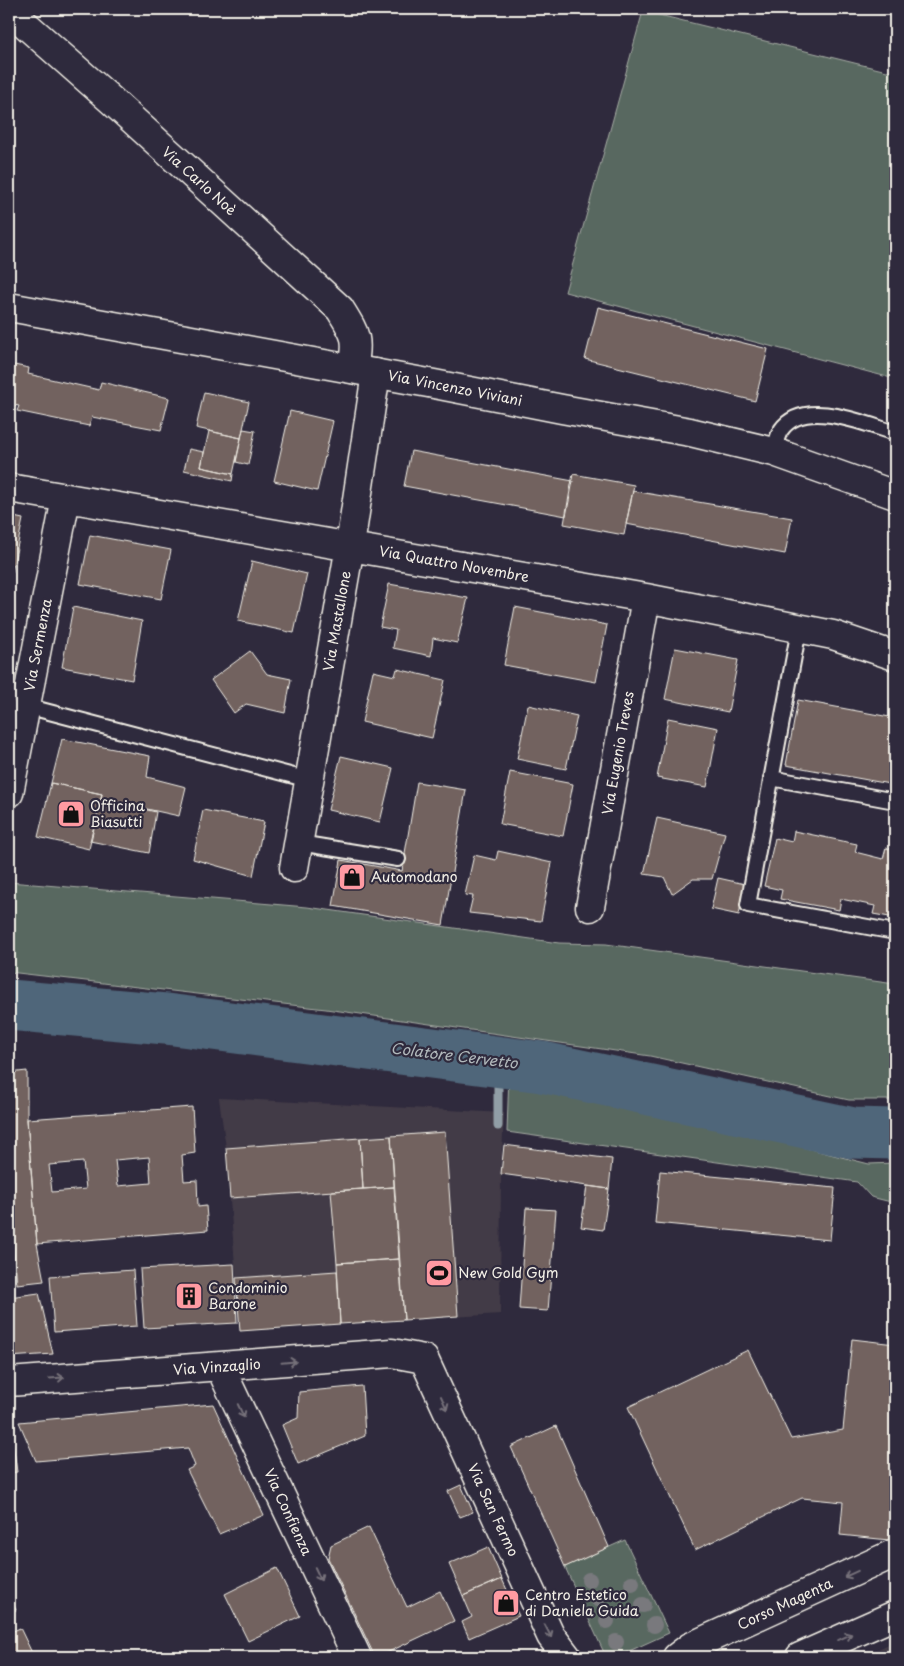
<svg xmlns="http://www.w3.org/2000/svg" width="904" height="1666" font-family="'Playpen Sans',sans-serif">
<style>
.built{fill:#433b47}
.green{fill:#586860;stroke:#a6aca4}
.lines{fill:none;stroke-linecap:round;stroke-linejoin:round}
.stream{stroke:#919ea6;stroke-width:9}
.river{stroke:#4f667a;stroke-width:51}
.building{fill:#72625f;stroke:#f4f1e8;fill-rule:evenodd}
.service-casing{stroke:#f4f1e8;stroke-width:18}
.minor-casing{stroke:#f4f1e8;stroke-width:31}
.secondary-casing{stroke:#f4f1e8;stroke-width:31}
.service{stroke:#2f2a3d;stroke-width:14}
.minor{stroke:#2f2a3d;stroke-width:28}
.secondary{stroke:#2f2a3d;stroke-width:28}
.tree{fill:#79797d}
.oneway{stroke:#747079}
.labels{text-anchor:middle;stroke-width:4.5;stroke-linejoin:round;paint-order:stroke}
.street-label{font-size:14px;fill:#f4f1e8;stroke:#2f2a3d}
.poi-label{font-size:14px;fill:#f4f1e8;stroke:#2f2a3d;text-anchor:start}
.water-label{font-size:15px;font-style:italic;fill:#b2b9bc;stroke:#2f2a3d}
</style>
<rect width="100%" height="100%" fill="#2f2a3d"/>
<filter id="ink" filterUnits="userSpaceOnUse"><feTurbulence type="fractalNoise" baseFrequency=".02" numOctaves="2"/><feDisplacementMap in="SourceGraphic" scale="10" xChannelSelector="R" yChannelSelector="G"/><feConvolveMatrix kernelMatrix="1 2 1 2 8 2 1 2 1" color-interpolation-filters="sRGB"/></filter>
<g filter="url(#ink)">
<path class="built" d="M219,1098L504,1113L501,1174L500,1314L340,1324L336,1271L236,1278L226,1148Z
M895,1641V1657H862Z"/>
<path class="green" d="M643,11L895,73V379L565,292Z
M9,882L307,907L559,943L606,944L895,984V1100H849L650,1056L326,1009L9,972Z
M509,1073L869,1164L895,1163V1203L871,1197L857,1182L507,1132Z
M625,1540L669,1633L616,1657H606L565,1567Z"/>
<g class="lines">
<path class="stream" d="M498,1126V1062"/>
<path class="river" d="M9,1005L166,1019L542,1067L853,1133L895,1134"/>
</g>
<path class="building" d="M9,86L15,87L9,123Z
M598,307L768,349L755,401L585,359Z
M9,364L29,368L28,374L99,390L101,382L169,398L161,430L92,417L89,426L17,411L19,406L9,404Z
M204,392L249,402L241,438L196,428Z
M290,411L333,421L317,491L274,481Z
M243,429L255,431L248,465L236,462Z
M209,431L241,438L233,474L201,467Z
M189,449L204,452L201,467L233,474L232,481L184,470Z
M411,451L573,481L566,516L404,486Z
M573,474L634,485L624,535L564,524Z
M633,491L792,518L785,554L626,524Z
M9,516L23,519L12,572H9Z
M90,535L171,550L161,599L80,584Z
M252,561L307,574L294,633L238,621Z
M389,584L468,598L457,643L433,638L431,656L393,648L396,630L380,627Z
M73,607L142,621L132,680L62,667Z
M515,607L607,625L596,682L504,665Z
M675,648L738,660L728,712L665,699Z
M250,651L267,674L291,679L285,713L246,704L234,713L211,680Z
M397,669L445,680L432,738L362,722L373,671L395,676Z
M798,700L895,718V785L786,765Z
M528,705L577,716L566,769L517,759Z
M668,718L718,728L707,787L657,778Z
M62,739L150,756L147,777L186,787L179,816L101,799L102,794L51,783Z
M341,756L393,768L380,822L328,810Z
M510,772L573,784L563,836L500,824Z
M417,782L466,790L443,925L333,906L341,860L402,871Z
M51,783L102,794L89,849L38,837Z
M101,799L156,812L149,853L90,841Z
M203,810L264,822L253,876L193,859Z
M657,818L725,833L712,879H693L672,894L664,877L644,874Z
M794,831L857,844L855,852L883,859L886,848L895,850V918L873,914L875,906L841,899L839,910L780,899L782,890L764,886L775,838L792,842Z
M498,851L552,863L541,921L469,913L473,896L465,895L474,855L496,860Z
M718,878L745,884L739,915L711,909Z
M27,1071V1119L37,1244L44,1281L17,1284L9,1195V1073Z
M192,1107L195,1153L182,1155L184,1181L197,1180L198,1207L206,1206L208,1230L37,1244L27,1119ZM149,1157L151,1183L118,1186L115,1160ZM83,1162L86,1189L52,1192L49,1165Z
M445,1132L458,1316L404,1320L391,1136Z
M391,1136L394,1187L363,1189L360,1138Z
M360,1138L363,1189L230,1198L226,1148Z
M504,1145L612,1159L609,1189L501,1174Z
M660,1171L835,1188L830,1240L655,1223Z
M587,1186L609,1189L603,1230L581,1227Z
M394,1187L399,1259L337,1263L331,1191Z
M526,1208L556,1210L548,1311L519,1309Z
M399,1259L404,1320L340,1324L337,1263Z
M234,1264L237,1323L144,1328L140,1269Z
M133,1270L137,1326L54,1332L50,1276Z
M337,1271L340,1324L240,1331L236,1278Z
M39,1293L53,1354L9,1357V1297Z
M852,1339L895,1344V1508L891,1510L889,1540L840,1535L843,1502L802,1498L695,1550L628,1407L748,1350L791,1439L843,1430Z
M362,1386L365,1436L298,1464L282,1425L298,1418L299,1392Z
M213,1404L264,1515L219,1534L187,1470L195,1466L188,1448L36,1461L19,1422Z
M9,1420H10L17,1472L9,1473Z
M556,1426L609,1547L565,1567L511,1447Z
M461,1485L473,1512L460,1517L448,1491Z
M369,1527L407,1607L440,1591L454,1621L378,1657H375L328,1558L331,1545Z
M488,1547L502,1579L463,1596L449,1564Z
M277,1568L300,1616L248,1641L225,1594Z
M502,1579L519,1616L469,1638L462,1622L472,1617L463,1596Z
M9,1595L16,1610L9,1613Z
M20,1628L34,1657H9V1633Z"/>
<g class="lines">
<g class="service-casing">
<path id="service" d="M774,452C776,445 777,435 781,430C804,397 865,424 895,433
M799,629L748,905L895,932
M26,706L309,780
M771,778L895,801
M299,843L398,859"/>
</g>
<g class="minor-casing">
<path id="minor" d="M9,10L111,100L340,309C356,335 359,338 353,369
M9,488L646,598L833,635L895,656
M9,793L66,498
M294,868L350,546L376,373
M590,907L646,598
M220,1367L357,1657
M9,1382L392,1353L424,1359L551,1636L567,1657
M677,1657L690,1647L895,1553
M800,1657L895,1615"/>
</g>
<g class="secondary-casing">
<path id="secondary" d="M9,307L434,384L562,409L690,432L774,452L895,495"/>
</g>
<use href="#service" class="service"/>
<use href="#minor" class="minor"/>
<use href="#secondary" class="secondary"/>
</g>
<g class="tree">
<circle cx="589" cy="1580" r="8"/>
<circle cx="632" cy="1583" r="8"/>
<circle cx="598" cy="1599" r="8"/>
<circle cx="643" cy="1605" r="8"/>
<circle cx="607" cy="1621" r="8"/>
<circle cx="654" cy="1625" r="8"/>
<circle cx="616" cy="1642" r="8"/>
</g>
<defs><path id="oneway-shaft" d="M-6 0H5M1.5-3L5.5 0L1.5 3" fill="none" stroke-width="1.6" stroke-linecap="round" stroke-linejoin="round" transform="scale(1.25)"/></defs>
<g class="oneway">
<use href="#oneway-shaft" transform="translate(289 1362) rotate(-5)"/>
<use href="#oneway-shaft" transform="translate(57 1378) rotate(-4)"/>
<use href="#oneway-shaft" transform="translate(444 1403) rotate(66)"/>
<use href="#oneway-shaft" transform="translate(241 1411) rotate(65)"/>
<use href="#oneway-shaft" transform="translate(318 1574) rotate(65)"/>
<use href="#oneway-shaft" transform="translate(851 1574) rotate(155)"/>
<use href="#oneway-shaft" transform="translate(548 1631) rotate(63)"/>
<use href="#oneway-shaft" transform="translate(845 1637) rotate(-24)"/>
</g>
</g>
<defs>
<g id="shop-square" transform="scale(1.4375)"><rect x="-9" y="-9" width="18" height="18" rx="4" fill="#ff9aa2" stroke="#2f2a3d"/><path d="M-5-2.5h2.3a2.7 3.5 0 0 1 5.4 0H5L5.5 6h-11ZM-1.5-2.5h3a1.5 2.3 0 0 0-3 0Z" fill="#111"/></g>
<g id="stadium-square" transform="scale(1.4375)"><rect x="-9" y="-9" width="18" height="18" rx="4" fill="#ff9aa2" stroke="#2f2a3d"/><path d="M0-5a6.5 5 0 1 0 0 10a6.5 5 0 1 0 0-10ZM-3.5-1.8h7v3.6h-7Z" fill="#111"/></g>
<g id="building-square" transform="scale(1.4375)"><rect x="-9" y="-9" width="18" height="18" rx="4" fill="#ff9aa2" stroke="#2f2a3d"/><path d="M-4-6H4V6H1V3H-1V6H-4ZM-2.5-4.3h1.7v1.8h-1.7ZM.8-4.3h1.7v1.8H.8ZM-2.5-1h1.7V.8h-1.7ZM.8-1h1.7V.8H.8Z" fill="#111"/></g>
</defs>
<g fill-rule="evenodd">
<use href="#shop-square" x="71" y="814"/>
<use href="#shop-square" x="352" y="877"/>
<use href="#stadium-square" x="439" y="1273"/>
<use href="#building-square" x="189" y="1296"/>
<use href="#shop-square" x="506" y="1603"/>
</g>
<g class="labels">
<g class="street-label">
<text transform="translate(199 181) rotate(42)" y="5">Via Carlo Noè</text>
<text transform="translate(455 388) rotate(11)" y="5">Via Vincenzo Viviani</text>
<text transform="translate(454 564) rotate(10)" y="5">Via Quattro Novembre</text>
<text transform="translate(337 621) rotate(-80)" y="5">Via Mastallone</text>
<text transform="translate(38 645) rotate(-79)" y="5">Via Sermenza</text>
<text transform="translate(618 753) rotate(-80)" y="5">Via Eugenio Treves</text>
<text transform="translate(217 1367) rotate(-4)" y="5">Via Vinzaglio</text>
<text transform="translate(493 1510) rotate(65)" y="5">Via San Fermo</text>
<text transform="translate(288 1512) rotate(65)" y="5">Via Confienza</text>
<text transform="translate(785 1604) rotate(-25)" y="5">Corso Magenta</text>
</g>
<g class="poi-label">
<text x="90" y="811">Officina<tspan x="90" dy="16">Biasutti</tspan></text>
<text x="371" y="882">Automodano</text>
<text x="458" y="1278">New Gold Gym</text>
<text x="208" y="1293">Condominio<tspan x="208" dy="16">Barone</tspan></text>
<text x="525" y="1600">Centro Estetico<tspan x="525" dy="16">di Daniela Guida</tspan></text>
</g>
<g class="water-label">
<text transform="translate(454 1056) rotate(7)" y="5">Colatore Cervetto</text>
</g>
</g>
<rect width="904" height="1666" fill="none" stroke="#2f2a3d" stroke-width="30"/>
<rect x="15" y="15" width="874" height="1636" fill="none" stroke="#f4f1e8" stroke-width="2" filter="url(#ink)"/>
</svg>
